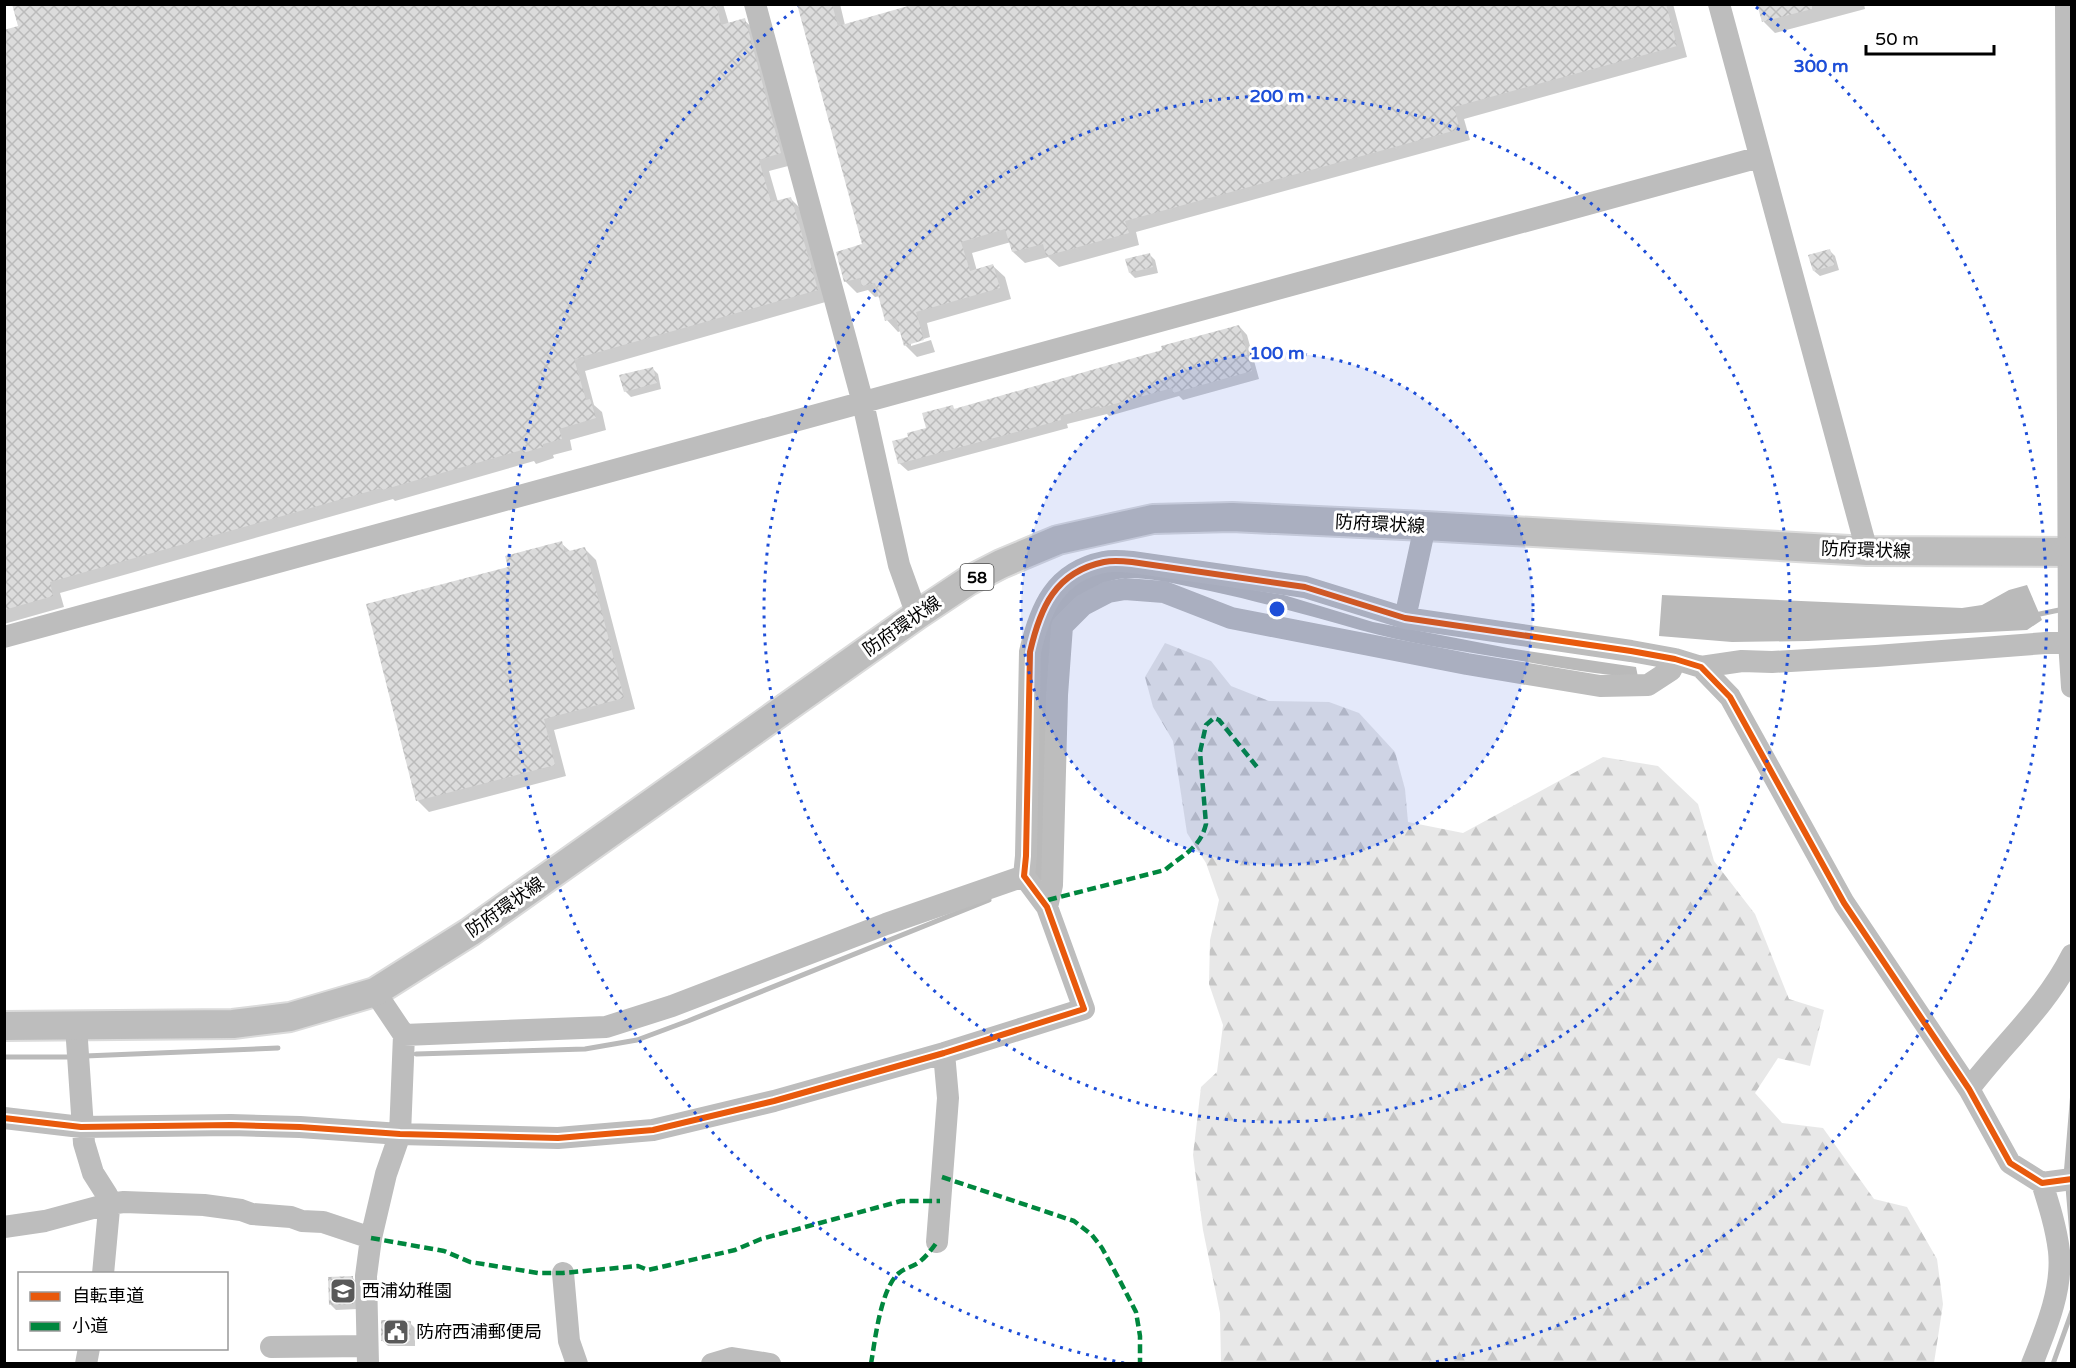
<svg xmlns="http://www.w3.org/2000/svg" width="2076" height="1368" font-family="'Varela Round','Noto Sans JP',sans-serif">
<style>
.forest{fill:url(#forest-firs)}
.water{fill:#bababa}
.shadow{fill:#0003}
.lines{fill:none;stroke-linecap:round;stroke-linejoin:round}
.stream{stroke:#bababa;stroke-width:5}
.building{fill:url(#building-cross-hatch)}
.major-casing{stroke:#dbdbdb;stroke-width:32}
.minor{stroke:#bdbdbd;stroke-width:22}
.major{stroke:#bdbdbd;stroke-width:28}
.quiet{stroke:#00873e;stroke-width:4.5;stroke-dasharray:9 4.5;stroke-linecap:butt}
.cycleway-casing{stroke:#fff;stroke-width:10}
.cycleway{stroke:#e8590c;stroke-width:6}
.ring{fill:none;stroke:#1d4ed8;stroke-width:3;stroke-dasharray:3 6}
.labels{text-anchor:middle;stroke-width:6;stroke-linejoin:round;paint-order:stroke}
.shield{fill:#fff;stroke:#4c4c4c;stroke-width:1.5}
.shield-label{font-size:16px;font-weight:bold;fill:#000}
.street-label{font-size:18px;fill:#000;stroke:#fff}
.poi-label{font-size:18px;fill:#000;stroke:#fff;text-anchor:start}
.centre{fill:#1d4ed8;stroke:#fff;stroke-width:3}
.ring-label{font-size:18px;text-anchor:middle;font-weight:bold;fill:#1d4ed8;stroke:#fff;stroke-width:6;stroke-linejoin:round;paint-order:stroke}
</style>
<defs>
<pattern id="forest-firs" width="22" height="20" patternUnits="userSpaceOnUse" patternTransform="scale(1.5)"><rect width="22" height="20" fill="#e8e8e8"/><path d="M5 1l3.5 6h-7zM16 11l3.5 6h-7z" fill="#c5c5c5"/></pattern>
<pattern id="building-cross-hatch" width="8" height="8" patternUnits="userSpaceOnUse" patternTransform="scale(1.5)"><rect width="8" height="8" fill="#dcdcdc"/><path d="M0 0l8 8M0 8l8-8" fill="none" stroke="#bbb"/></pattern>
</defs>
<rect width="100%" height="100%" fill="#fff"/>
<path class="forest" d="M1165,643L1211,661L1231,686L1269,701L1329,702L1359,713L1395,752L1405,789L1408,822L1463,833L1603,757L1658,766L1698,804L1714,861L1755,914L1789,999L1824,1010L1810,1066L1778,1058L1755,1093L1782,1123L1823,1128L1874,1199L1907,1207L1937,1259L1943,1304L1934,1363H1221L1220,1313L1203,1230L1193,1155L1201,1087L1217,1072L1223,1025L1209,984L1210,940L1219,900L1206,863L1187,833L1173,741L1153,707L1145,677Z"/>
<path class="water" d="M1125,569L1284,595L1373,622L1508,648L1636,667L1638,677C1592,675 1548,665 1503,658C1455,650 1406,643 1360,630C1310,616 1261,602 1210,591C1185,586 1159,579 1134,578C1109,577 1091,588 1072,603L1044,879L1039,882L1034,872L1039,654L1044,627L1059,598L1080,581L1101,572Z
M2027,585L2042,620L2027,630L1808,641L1732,642L1659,636L1662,595L1962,608L1982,605L2009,590Z
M2071,1085V1252L2064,1170Z"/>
<path class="shadow" d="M13,4H723L729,24L744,20L756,31L792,165L769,171L778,202L790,198L802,210L829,301L585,371L594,405L602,412L606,430L570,440L572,450L553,455L554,458L536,464L534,461L395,501L393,499L60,593L64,607L4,624V31L19,27Z
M799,4H840L845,25L921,4H1673L1687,57L1464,119L1470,140L1136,232L1139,245L1059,267L1048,257L1025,263L1013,252L1011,242L972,253L977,271L993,266L1005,277L1011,299L927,323L930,337L911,343V346L931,340L935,352L917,357L905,345L901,331L898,332L887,320L880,296L875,297L868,290L857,293L846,282L838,253L864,245Z
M1759,4H1864L1865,9L1775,33L1764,22Z
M1830,251L1835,256L1839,270L1820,276L1814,271Z
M1150,255L1155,260L1158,273L1135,278L1130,273Z
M1239,326L1247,335L1259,379L1183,400L1179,396L1109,416L1107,414L1067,424L1068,428L908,471L899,463L910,438L928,429L952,407L956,410L1163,351Z
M652,368L658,374L661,389L631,397L625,391Z
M561,543L571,552L585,549L596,560L635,709L554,730L566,776L429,812L418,801L510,568Z
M352,1277L357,1283L358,1309L336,1310L330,1304Z
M410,1323L415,1328V1346H388L382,1340Z"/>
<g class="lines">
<path class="stream" d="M2035,615L2064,609
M416,1054L585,1049L637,1040L688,1021L989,900
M85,1056L278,1048
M4,1057H72
M2053,1364L2072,1311"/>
</g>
<path class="building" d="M12,4H716L721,25L745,18L781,153L759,160L771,202L791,197L818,290L574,359L586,400L590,399L596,418L559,429L562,439L543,444V447L523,453L522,450L382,490L381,488L50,582L53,596L4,610V30L18,26Z
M797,4H832L838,26L915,4H1666L1677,46L1454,107L1460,129L1125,221L1129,233L1046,256L1043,244L1012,252L1005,229L961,242L970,271L993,264L1000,288L916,312L924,340L904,346L896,318L885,321L875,283L862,286L860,278L844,282L836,252L862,244Z
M1757,4H1812V9L1762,22Z
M1830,249L1835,265L1813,271L1808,255Z
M1150,253L1153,267L1129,273L1125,259Z
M1239,325L1252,371L1173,393L1172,388L1100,408L1099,406L1060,416L1061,420L898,464L892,441L908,437L907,433L926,428L922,413L953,405L954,409L1162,350L1161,346Z
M653,367L657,383L624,392L619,375Z
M562,541L565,552L585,547L624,698L544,719L555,765L416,801L366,604L508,567L505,556Z
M353,1276V1304L329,1305L328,1277Z
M381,1320L411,1321L410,1342L381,1341Z"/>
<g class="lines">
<g class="major-casing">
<path id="major" d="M4,1026L233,1024L290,1017L375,992L470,932L917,615L968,581L1001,564L1058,540L1153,519L1232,517L1425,526L1867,551L2072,552"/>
</g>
<path class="minor" d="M755,4L863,403L899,565L917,615
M1719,4L1867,551
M2066,4L2069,641L2072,687
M1405,618L1425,526
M4,637L1760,157
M1701,667L1742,661L1772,662L1876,656L2072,641
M1047,907L1052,885L1057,695L1062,626L1083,605L1108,592L1125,589L1164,592L1231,618L1467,664L1600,686L1648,685L1671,670L1675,659
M76,1026L84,1143L93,1173L107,1195L109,1209L103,1274
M404,1035L606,1027L672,1006L886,924L1024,876
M1969,1089C2003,1044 2046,1007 2072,955
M4,1118L81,1127L231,1125L300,1127L400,1134L558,1138L653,1130L774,1101L944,1053L1084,1009L1047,907L1024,876L1026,856L1030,652C1040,608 1055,572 1104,562C1113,560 1123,561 1132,562L1305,587L1405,618L1631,651L1675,659L1701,667L1730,697L1844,903L1969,1089L2010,1163L2042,1183L2072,1179
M4,1227L45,1221L108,1204L124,1202L204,1205L241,1210L252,1214L291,1217L302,1221L323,1222L371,1238
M937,1242L948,1098L944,1053
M563,1273L569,1341L577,1364
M271,1347L367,1346
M86,1364L89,1348
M368,1364L366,1276L371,1238L386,1174L400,1134L404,1035L375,992
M712,1364L732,1358L770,1364
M2032,1364C2046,1329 2063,1289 2059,1251C2056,1227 2049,1205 2042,1183"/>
<use href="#major" class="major"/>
<path class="quiet" d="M1048,900L1165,870C1182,855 1200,849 1206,824L1200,752L1206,725L1214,718L1219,720L1257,767
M942,1177L1074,1221L1092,1235L1102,1248L1119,1279L1136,1312L1140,1336V1364
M371,1238L444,1251L470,1262L538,1273H563L638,1266L648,1270L735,1250L761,1239L901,1201H940
M871,1364C875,1340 880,1296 895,1277C901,1269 910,1268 918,1263C926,1257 932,1249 937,1242"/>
<g class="cycleway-casing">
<path id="cycleway" d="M4,1118L81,1127L231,1125L300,1127L400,1134L558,1138L653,1130L774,1101L944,1053L1084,1009L1047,907L1024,876L1026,856L1030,652C1040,608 1055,572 1104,562C1113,560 1123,561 1132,562L1305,587L1405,618L1631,651L1675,659L1701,667L1730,697L1844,903L1969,1089L2010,1163L2042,1183L2072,1179"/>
</g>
<use href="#cycleway" class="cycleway"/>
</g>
<circle cx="1277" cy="609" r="256" fill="#1d4ed8" fill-opacity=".12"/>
<g class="ring">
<circle cx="1277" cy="609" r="256"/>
<circle cx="1277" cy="609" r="513"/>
<path d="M1124 1363A769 769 0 0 1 798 7M1756 7A769 769 0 0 1 1430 1363"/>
</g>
<defs>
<g id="school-square" transform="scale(1.35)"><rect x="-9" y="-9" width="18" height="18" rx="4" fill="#595959" stroke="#fff"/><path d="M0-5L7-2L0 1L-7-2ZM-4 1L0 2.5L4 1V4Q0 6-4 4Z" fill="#fff"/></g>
<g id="civic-square" transform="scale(1.35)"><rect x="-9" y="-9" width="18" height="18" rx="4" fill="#595959" stroke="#fff"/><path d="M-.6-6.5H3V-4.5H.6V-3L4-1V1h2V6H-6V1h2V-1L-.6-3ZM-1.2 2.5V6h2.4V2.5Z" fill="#fff"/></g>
</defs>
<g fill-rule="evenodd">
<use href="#school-square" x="343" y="1291"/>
<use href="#civic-square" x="396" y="1332"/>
</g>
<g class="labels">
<rect class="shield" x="960.5" y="564" width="33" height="26" rx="4.5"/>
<g class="shield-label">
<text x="977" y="583">58</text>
</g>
<g class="street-label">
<text transform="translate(1380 524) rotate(3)" y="6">防府環状線</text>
<text transform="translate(1866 550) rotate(2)" y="6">防府環状線</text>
<text transform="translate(902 626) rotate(-35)" y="6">防府環状線</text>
<text transform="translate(505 907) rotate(-35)" y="6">防府環状線</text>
</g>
<g class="poi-label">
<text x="362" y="1297">西浦幼稚園</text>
<text x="416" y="1338">防府西浦郵便局</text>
</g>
</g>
<circle cx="1277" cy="609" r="9" class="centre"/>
<g class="ring-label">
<text x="1821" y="72">300 m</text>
<text x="1277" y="102">200 m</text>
<text x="1277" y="359">100 m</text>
</g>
<rect width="2076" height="1368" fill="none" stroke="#000000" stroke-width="12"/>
<rect x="18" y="1272" width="210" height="78" fill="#ffffff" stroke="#999999" stroke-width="1.5"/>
<rect x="30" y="1292" width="30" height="9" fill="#e8590c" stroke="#999999" stroke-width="1.5"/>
<text x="72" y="1302" font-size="18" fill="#000000">自転車道</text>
<rect x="30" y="1322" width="30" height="9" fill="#00873e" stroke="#999999" stroke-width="1.5"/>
<text x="72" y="1332" font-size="18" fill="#000000">小道</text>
<path d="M1866 45v9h128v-9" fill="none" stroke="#000000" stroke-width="3"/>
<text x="1875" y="45" font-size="18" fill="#000000" stroke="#ffffff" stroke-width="4.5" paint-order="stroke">50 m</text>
</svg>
